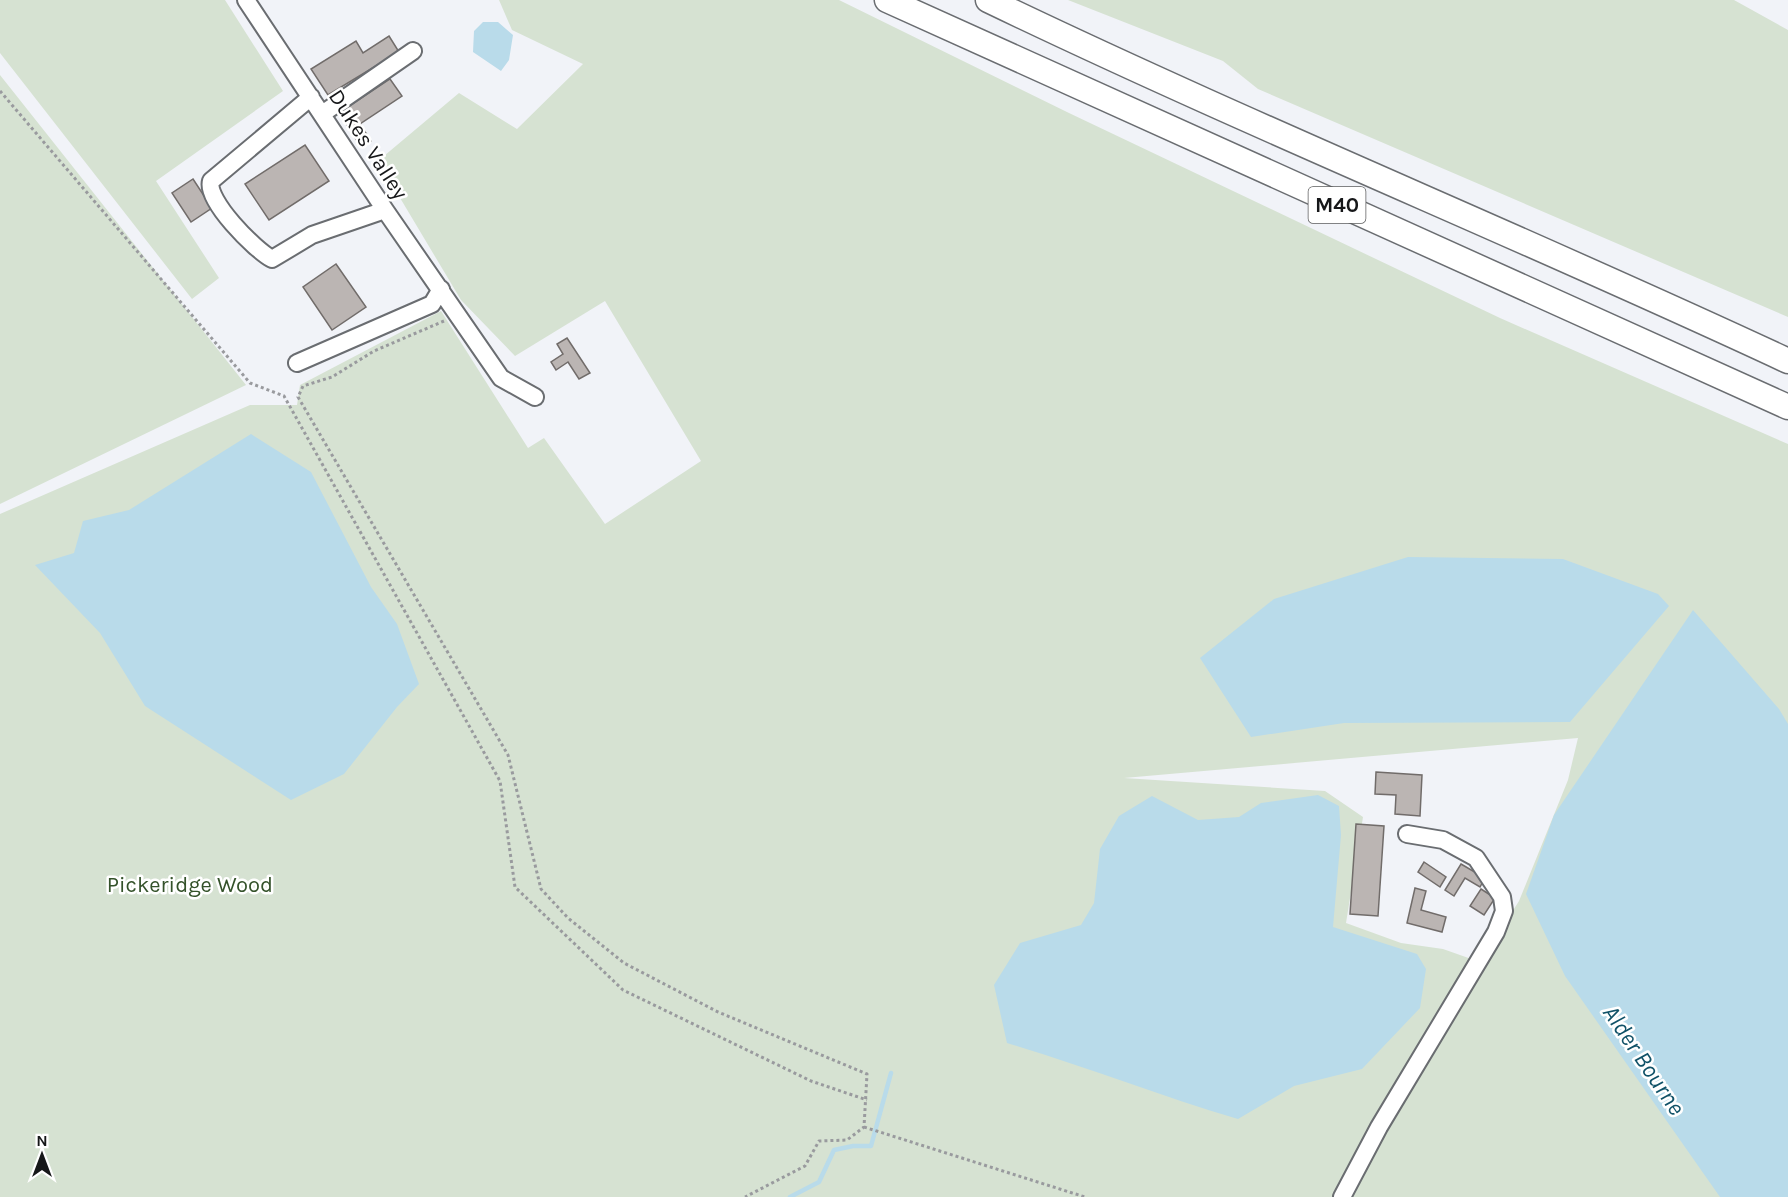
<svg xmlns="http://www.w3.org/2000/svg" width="1788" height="1197" font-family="Karla,sans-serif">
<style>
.green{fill:#d6e2d2;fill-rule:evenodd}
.water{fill:#b9dbea}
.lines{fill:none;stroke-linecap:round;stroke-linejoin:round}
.stream{stroke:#b9dbea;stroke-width:4.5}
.building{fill:#bbb5b3;stroke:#716c6a;stroke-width:1.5}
.minor-casing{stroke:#6a6d71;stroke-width:20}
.highway-casing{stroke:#6a6d71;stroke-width:27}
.path{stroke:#999a9e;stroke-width:3;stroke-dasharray:3 3;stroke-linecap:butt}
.minor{stroke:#fff;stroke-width:16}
.highway{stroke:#fff;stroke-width:24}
.labels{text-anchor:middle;stroke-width:5;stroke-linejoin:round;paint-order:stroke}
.shield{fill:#fff;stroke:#5c5d5e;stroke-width:1.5}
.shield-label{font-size:21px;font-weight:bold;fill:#161719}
.street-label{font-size:22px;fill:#161719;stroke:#fff}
.park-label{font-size:22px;fill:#34522a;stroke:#fff}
.water-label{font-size:24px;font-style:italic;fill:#105268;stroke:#fff}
</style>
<rect width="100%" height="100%" fill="#f1f3f8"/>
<path class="green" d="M0,0H225L283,91L156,181L219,278L192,299L0,53Z
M499,0H839L1069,113L1500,318L1788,444V1197H0V514L250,405H297L300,385L441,311L528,448L544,438L605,524L701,461L605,301L515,356L461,300L378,161L459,93L517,129L583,64L512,30ZM1578,738L1568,780L1519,901L1352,1167L1477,961L1443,949L1401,943L1346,923L1363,817L1325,791L1124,778Z
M1068,0H1734L1788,30V317L1258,89L1223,61Z
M0,75L246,385L0,504Z"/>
<path class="water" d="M483,22H498L513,35L509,60L501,71L473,52L474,31Z
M251,434L311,472L371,587L397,624L419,684L397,707L344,774L291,800L145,706L100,633L35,565L74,553L83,521L129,510Z
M1408,557L1563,559L1658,594L1669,606L1570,722L1344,723L1251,737L1200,658L1274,599Z
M1693,610L1779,709L1788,724V1197H1720L1565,976L1526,894L1554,815Z
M1318,795L1339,806L1341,835L1333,927L1417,954L1426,969L1420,1008L1362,1069L1294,1086L1238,1119C1160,1096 1085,1066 1007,1043L994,985L1020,943L1081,925L1094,903L1100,849L1119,816L1152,796L1198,820L1239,817L1261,803Z"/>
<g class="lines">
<path class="stream" d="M790,1197L819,1182L834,1150L853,1146H871L891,1073"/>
</g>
<path class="building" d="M389,36L399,52L328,95L311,69L356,41L363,53Z
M390,79L402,96L360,124L371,141L361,147L339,113Z
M305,145L329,181L269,220L245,184Z
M193,179L212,208L191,222L172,193Z
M336,264L366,307L332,330L303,287Z
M567,338L590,373L579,379L568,362L556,370L551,362L563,354L557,344Z
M1376,772L1422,775L1420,816L1395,814L1396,795L1375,794Z
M1356,824L1384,826L1378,916L1350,914Z
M1424,862L1446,877L1440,887L1418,872Z
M1461,864L1485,878L1480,887L1465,878L1454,896L1445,890Z
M1415,888L1426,891L1421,910L1446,917L1442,932L1407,923Z
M1481,889L1495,898L1484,915L1470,906Z"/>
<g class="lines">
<g class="minor-casing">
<path id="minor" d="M246,0L385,210L501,378L535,397
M311,97L211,181C205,200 255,250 272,259L312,235L385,210
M322,114L413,51
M297,363L432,304L441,289
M1342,1197L1379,1127L1496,932L1504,911L1502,897L1476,858L1443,840L1407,834"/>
</g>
<g class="highway-casing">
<path id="highway" d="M887,0L1788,407
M988,0C1252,127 1523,237 1788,361"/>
</g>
<path class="path" d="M0,91L250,383L284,396L500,781L515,887L623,990L811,1081L867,1100
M444,321L374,351L332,377L303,386L298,397L508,755L541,889L568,918L624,963L718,1012L867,1074L864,1127L847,1140L819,1141L805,1166L745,1197
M864,1127L1085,1197"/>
<use href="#minor" class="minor"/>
<use href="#highway" class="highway"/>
</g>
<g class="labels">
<rect class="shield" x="1308.5" y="187" width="57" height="36" rx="4.5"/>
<g class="shield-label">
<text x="1337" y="212">M40</text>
</g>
<g class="street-label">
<text transform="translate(369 144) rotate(57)" y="8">Dukes Valley</text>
</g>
<g class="park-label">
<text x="190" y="892">Pickeridge Wood</text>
</g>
<g class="water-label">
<text transform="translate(1644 1060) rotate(56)" y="8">Alder Bourne</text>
</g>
</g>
<g transform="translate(42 1155)" stroke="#ffffff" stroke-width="4.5" paint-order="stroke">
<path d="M0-4.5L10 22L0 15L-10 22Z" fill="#161719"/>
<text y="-9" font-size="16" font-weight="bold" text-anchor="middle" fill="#161719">N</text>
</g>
</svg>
